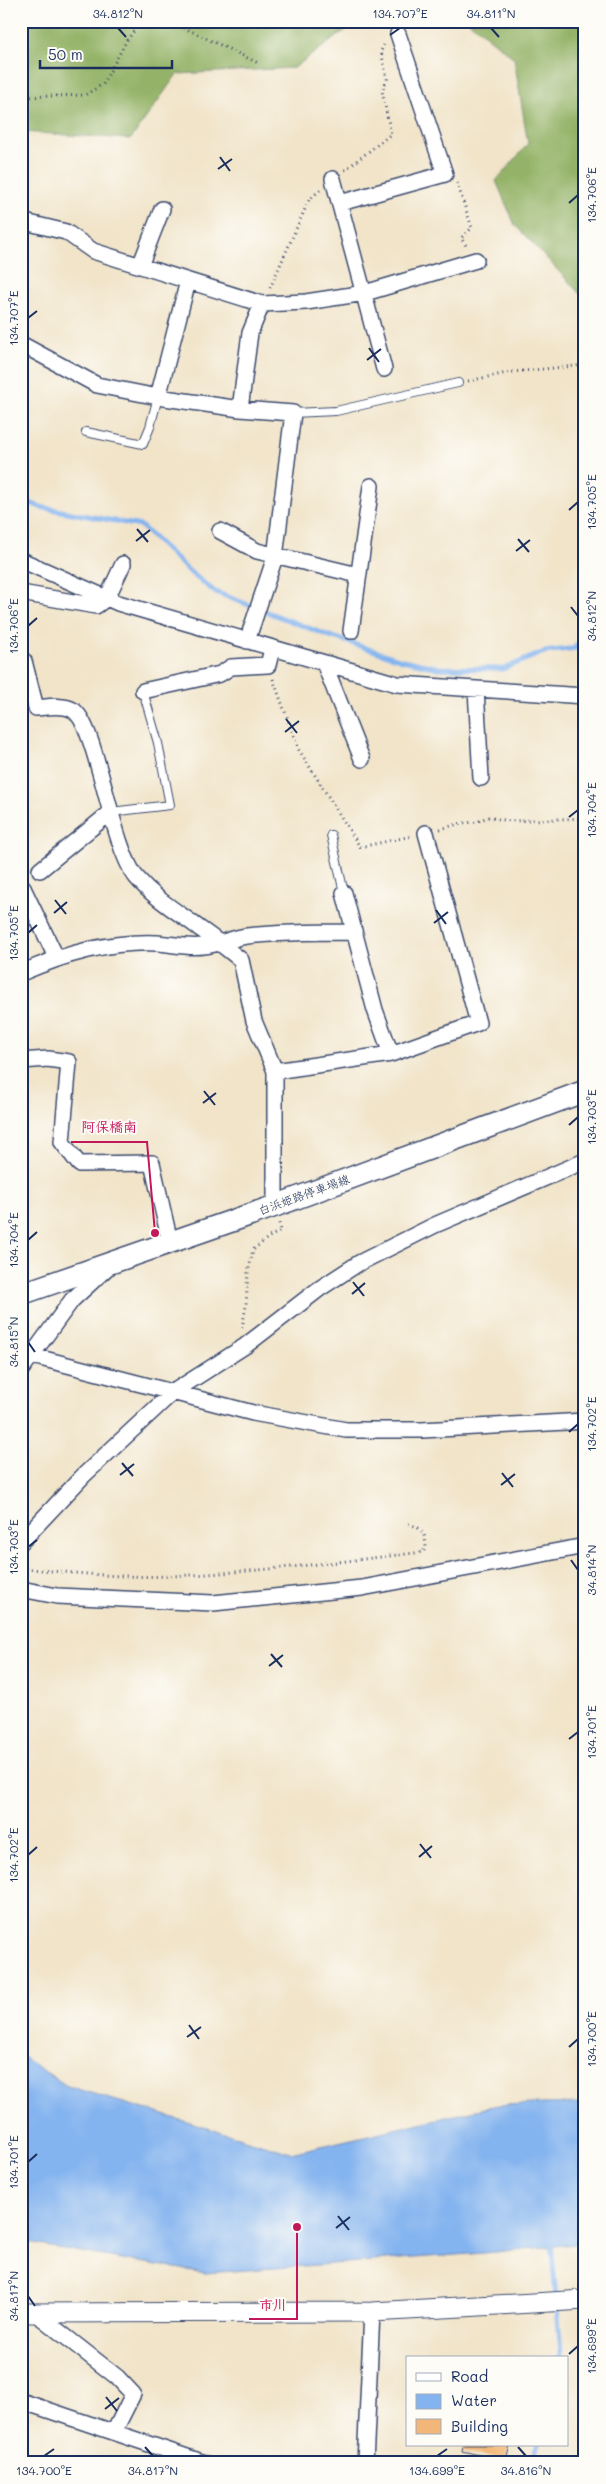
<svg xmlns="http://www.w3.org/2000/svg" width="606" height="2484" font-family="Mali,'Klee One',sans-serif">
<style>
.forest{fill:#94b367;stroke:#587162}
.water{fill:#84b4ef;stroke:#5072a6}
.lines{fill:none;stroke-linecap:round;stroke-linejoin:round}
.stream{stroke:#84b4ef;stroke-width:5}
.building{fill:#f2b778}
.service-casing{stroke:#3b4a6e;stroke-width:10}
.minor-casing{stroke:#3b4a6e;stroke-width:18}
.tertiary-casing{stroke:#3b4a6e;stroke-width:21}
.secondary-casing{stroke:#3b4a6e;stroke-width:24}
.path{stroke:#3b4a6e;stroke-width:3;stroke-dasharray:1 4;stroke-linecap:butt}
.service{stroke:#fff;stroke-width:8}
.minor{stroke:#fff;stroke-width:15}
.tertiary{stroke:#fff;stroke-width:19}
.secondary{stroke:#fff;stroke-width:21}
.ticks{fill:none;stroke:#1b2f5e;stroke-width:2}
.labels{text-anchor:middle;stroke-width:4;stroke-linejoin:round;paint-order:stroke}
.street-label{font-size:12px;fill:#1b2f5e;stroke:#fdfcf7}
.leader{fill:none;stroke:#c2185b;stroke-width:2}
.callout-dot{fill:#c2185b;stroke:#fdfcf7;stroke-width:2}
.callout-label{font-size:14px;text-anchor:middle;font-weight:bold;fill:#c2185b;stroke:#fdfcf7;stroke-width:4;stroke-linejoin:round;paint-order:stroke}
.neatline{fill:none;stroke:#1b2f5e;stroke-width:2}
.ticks-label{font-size:12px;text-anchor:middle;fill:#1b2f5e}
</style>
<rect width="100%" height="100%" fill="#fdfcf7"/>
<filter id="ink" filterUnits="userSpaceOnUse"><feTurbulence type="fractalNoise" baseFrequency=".02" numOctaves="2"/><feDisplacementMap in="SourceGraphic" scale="10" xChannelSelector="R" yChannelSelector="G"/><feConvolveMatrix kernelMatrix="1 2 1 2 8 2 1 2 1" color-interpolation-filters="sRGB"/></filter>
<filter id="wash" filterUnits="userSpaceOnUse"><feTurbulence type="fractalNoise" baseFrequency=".0096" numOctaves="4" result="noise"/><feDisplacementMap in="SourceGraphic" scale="20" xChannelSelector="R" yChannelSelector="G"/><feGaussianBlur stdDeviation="1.12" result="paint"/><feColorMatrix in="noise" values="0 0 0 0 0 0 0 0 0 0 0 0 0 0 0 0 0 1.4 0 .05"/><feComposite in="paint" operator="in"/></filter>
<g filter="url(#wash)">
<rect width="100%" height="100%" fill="#f1e4c9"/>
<path class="forest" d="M21,21H358L294,68L177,74L131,139L21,132Z
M468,21H585V299L515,225L496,181L528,144L514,58Z"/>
<path class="water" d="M21,2056L67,2086L291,2153L498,2105L585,2103V2243L484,2253L205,2273L28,2243L21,2236Z"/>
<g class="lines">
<path class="stream" d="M21,499L40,507L141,526L191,573L215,592L327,635L402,660L439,668L503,669L544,652L585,647
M576,646L585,638
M551,2241L556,2297
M557,2306L561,2352L560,2358
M532,2463L537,2445"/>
</g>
<g id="blocks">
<path class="building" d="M463,2445H510L506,2461L462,2451Z"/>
</g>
</g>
<g filter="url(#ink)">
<use href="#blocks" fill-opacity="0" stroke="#3b4a6e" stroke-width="1"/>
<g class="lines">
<g class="service-casing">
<path id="service" d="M293,413L336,411L458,383
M86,432L143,444L150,427L158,397
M111,812L170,805L158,743L143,691
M331,835L344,893"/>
</g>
<g class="minor-casing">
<path id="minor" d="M333,179L384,369
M340,203L445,174L398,34
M21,221L66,232L93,251L262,304L306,302L365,293L476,260
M140,266L162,209
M21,344L97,385L158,397L240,409L293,413L275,557L247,641
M158,397L188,281
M240,409L250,333L262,304
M220,531L257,551L358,575
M21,560L118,603L397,684L585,696
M21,593L96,606L107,598L123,564
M351,631L371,486
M21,658L24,661L36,708C47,707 63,704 73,710C97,724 111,848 137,878C155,899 178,912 199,928C214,938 227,949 241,960L254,1021L275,1071V1206
M324,663L362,759
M476,689L481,778
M143,691L220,674L231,667L268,665L272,649
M40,870L111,812
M22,886L56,957
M344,893L375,1010L391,1054
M21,973C65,954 109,941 157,943C173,944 187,948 203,946C218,945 232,938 247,936C282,932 318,932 353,932
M21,1061L48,1059L69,1062L62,1142L79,1164L152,1163L170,1242
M275,1071L391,1054L478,1023L426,833
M21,1353L253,1413L346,1430H422L585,1421
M21,1370L72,1300L108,1267
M21,1542L83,1476L173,1392L245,1346L319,1289L359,1263L435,1225L585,1161
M21,1589L57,1596L213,1603L362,1588L585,1546
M38,2315L117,2377L133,2394L114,2432
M21,2401L205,2463
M365,2463L372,2312"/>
</g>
<g class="tertiary-casing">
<path id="tertiary" d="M21,2313L372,2312L585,2300"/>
</g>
<g class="secondary-casing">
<path id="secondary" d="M21,1294L275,1206L585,1091"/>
</g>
<path class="path" d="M170,21L258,63
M21,97L85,95L103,84L127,40L142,21
M345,170L391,134L382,91L387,79L381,51L384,45
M457,183L472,228L461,238L467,247
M270,288L309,200L320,190
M468,381L512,372L585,365
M273,679L299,750L360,847L412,836
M440,829L462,823L477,822L487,817L510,821L585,818
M242,1328L246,1306L248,1272L253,1250L269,1237L281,1231L279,1223
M21,1568C71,1573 123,1578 173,1576C256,1572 339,1562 423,1552L426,1547C425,1533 422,1528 409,1524"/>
<use href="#service" class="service"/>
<use href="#minor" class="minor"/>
<use href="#tertiary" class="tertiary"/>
<use href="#secondary" class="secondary"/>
</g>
</g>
<path class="ticks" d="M118,28L126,37M491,28L499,37M390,35L400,28M220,157L230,171M218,169L232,159M569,203L578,195M28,318L37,311M369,348L379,362M367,360L381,349M569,510L578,502M137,529L148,542M518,539L529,552M136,541L150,530M516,551L530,540M571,607L578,616M28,626L37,618M286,719L297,733M285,732L299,721M569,817L578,810M55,900L66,914M436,910L446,924M54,913L67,902M434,923L448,912M28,933L37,925M204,1091L215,1105M203,1103L216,1093M569,1125L578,1117M28,1240L37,1232M353,1282L364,1296M352,1294L365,1283M28,1342L35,1352M569,1432L578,1424M122,1463L133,1476M502,1473L513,1487M120,1475L134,1464M501,1485L515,1474M28,1547L37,1540M571,1560L578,1570M271,1654L282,1667M269,1666L283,1655M569,1739L578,1732M420,1844L431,1858M28,1855L37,1847M419,1857L432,1846M189,2025L199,2039M187,2037L201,2027M569,2047L578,2039M28,2162L37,2154M338,2216L349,2230M336,2228L350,2217M28,2296L35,2306M569,2354L578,2346M106,2397L117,2411M105,2409L119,2398M145,2447L153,2456M518,2447L526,2456M44,2456L54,2449M437,2456L447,2449"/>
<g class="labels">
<g class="street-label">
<text transform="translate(304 1195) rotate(-20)" y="4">白浜姫路停車場線</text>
</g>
</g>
<path class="leader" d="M155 1233L147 1142H71M297 2227L297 2319H249"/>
<g class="callout-dot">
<circle cx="155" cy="1233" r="5"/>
<circle cx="297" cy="2227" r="5"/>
</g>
<g class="callout-label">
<text x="109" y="1132">阿保橋南</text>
<text x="273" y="2310">市川</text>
</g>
<rect width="606" height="2484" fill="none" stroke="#fdfcf7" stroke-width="55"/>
<rect x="406" y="2356" width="162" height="90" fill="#fdfcf7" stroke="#a3aaba"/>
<rect x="416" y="2373" width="25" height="8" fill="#ffffff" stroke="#a3aaba"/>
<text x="451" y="2382" font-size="15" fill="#1b2f5e">Road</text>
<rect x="416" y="2394" width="25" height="15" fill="#84b4ef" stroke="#a3aaba"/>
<text x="451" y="2406" font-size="15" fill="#1b2f5e">Water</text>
<rect x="416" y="2419" width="25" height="15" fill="#f2b778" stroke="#a3aaba"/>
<text x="451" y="2432" font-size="15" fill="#1b2f5e">Building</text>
<path d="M40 60v8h132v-8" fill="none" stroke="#1b2f5e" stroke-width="2.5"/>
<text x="48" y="60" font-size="15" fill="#1b2f5e" stroke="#fdfcf7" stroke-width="4" paint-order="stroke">50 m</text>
<rect x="28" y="28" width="550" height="2428" class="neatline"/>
<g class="ticks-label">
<text x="118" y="18">34.812°N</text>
<text x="400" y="18">134.707°E</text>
<text x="491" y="18">34.811°N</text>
<text transform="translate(592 195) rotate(-90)" y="4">134.706°E</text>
<text transform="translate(14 318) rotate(-90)" y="4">134.707°E</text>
<text transform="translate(592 502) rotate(-90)" y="4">134.705°E</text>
<text transform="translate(592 616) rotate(-90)" y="4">34.812°N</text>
<text transform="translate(14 626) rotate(-90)" y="4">134.706°E</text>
<text transform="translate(592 810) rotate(-90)" y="4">134.704°E</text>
<text transform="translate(14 933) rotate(-90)" y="4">134.705°E</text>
<text transform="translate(592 1117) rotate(-90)" y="4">134.703°E</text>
<text transform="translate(14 1240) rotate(-90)" y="4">134.704°E</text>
<text transform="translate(14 1342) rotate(-90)" y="4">34.815°N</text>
<text transform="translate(592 1424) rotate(-90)" y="4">134.702°E</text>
<text transform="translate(14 1547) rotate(-90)" y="4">134.703°E</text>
<text transform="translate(592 1570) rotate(-90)" y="4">34.814°N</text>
<text transform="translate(592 1732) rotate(-90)" y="4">134.701°E</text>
<text transform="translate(14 1855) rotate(-90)" y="4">134.702°E</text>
<text transform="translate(592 2039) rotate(-90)" y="4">134.700°E</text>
<text transform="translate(14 2162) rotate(-90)" y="4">134.701°E</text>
<text transform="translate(14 2296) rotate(-90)" y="4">34.817°N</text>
<text transform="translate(592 2346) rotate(-90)" y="4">134.699°E</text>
<text x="44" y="2475">134.700°E</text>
<text x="153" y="2475">34.817°N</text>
<text x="437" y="2475">134.699°E</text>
<text x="526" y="2475">34.816°N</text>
</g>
</svg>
